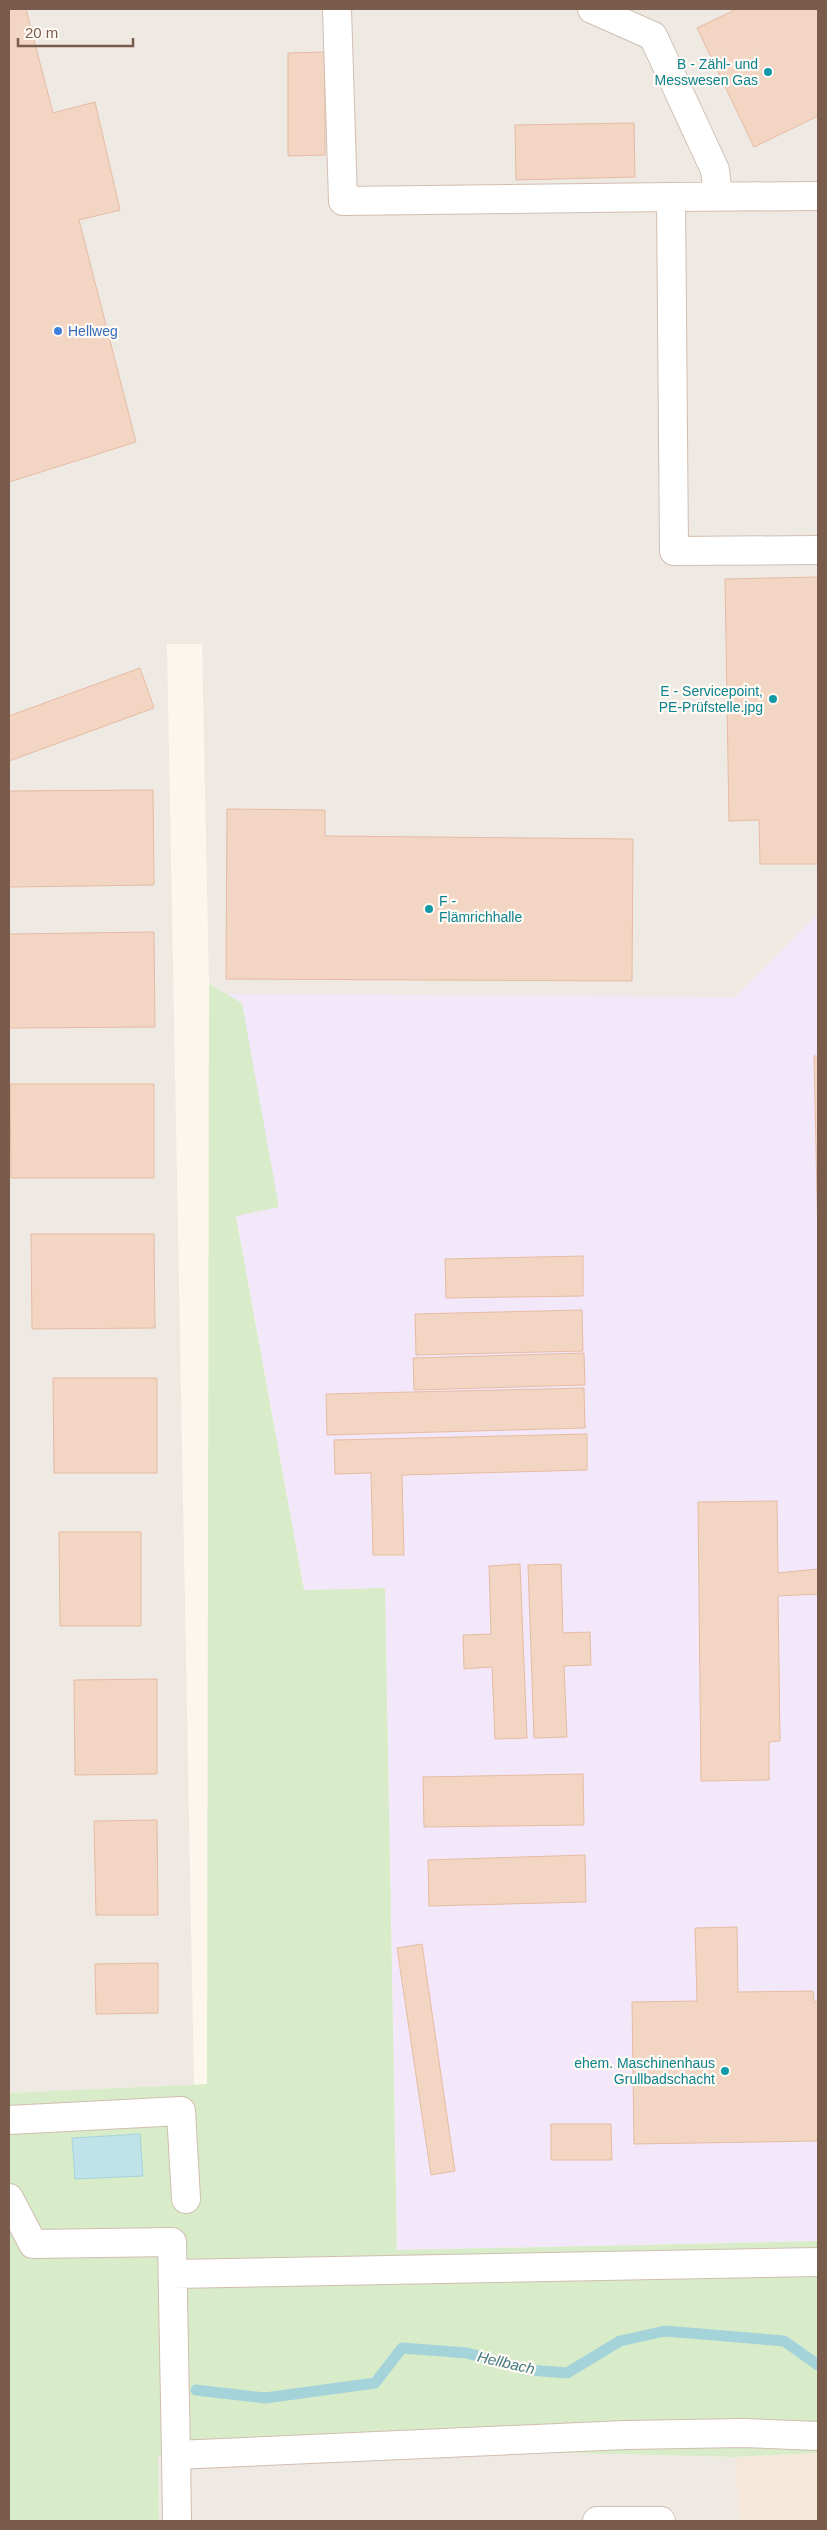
<svg xmlns="http://www.w3.org/2000/svg" width="827" height="2530" font-family="Helvetica,sans-serif">
<style>
.residential{fill:#f5e8da}
.industrial{fill:#efe9e4}
.education{fill:#f3e8fa}
.green{fill:#d8ecc9}
.water{fill:#bfe3e8;stroke:#a5d3da}
.lines{fill:none;stroke-linecap:round;stroke-linejoin:round}
.stream{stroke:#a5d3da;stroke-width:11}
.building{fill:#f3d5c3;stroke:#e6bba3}
.minor-casing{stroke:#d1beb0;stroke-width:30}
.minor{stroke:#fff;stroke-width:28}
.culture-dot{fill:#0f9aa8;stroke:#fffaf3;stroke-width:2}
.shop-dot{fill:#3f7fe0;stroke:#fffaf3;stroke-width:2}
.labels{text-anchor:middle;stroke-width:4.5;stroke-linejoin:round;paint-order:stroke}
.culture-label{font-size:14px;fill:#0d838f;stroke:#fffaf3;text-anchor:end}
.shop-label{font-size:14px;fill:#366cbe;stroke:#fffaf3;text-anchor:start}
.water-label{font-size:15px;font-style:italic;fill:#437c86;stroke:#fffaf3}
</style>
<rect width="100%" height="100%" fill="#fdf6ec"/>
<path class="residential" d="M818,2453V2521H739L735,2457Z"/>
<path class="industrial" d="M9,9H818V2241L242,1004L209,984L202,644H167L194,2085L9,2093Z
M191,2444L735,2457L739,2521H159L158,2456Z"/>
<path class="education" d="M818,914V2241L397,2250L385,1589L304,1590L236,1215L279,1207L227,994L736,997Z"/>
<path class="green" d="M209,984L242,1003L279,1207L236,1216L304,1590L385,1588L397,2250L818,2241V2453L735,2457L192,2444L158,2456L159,2521H9V2093L207,2084Z"/>
<path class="water" d="M140,2134L143,2176L75,2179L72,2138Z"/>
<g class="lines">
<path class="stream" d="M196,2390L265,2398L375,2383L402,2348L467,2353L529,2370L567,2373L620,2341L665,2331L784,2341L818,2365"/>
</g>
<path class="building" d="M9,9H26L53,113L95,102L120,210L79,220L136,442L9,482Z
M737,9H818V116L754,147L697,28Z
M325,52V155L288,156V53Z
M634,123L635,177L516,180L515,125Z
M818,577V864H760L759,820L729,821L725,579Z
M140,668L154,708L9,761V716Z
M153,790L154,885L9,887V791Z
M227,809L325,810V836L633,839L632,981L226,979Z
M154,932L155,1027L9,1028V934Z
M814,1056H818V1242Z
M10,1084H154V1178H11Z
M31,1234H154L155,1328L32,1329Z
M583,1256V1296L446,1298L445,1259Z
M582,1310L583,1351L416,1355L415,1314Z
M584,1353L585,1385L414,1390L413,1358Z
M53,1378H157V1473H54Z
M584,1388L585,1428L327,1435L326,1394Z
M587,1434V1470L402,1475L404,1555H373L371,1473L335,1474L334,1440Z
M777,1501L778,1573L818,1569V1594L778,1596L780,1741L769,1742V1780L701,1781L698,1502Z
M59,1532H141V1626H60Z
M520,1564L527,1738L495,1739L492,1667L464,1669L463,1635L491,1634L489,1566Z
M561,1564L563,1633L590,1632L591,1665L564,1666L567,1737L534,1738L528,1565Z
M157,1679V1774L75,1775L74,1680Z
M583,1774L584,1825L424,1827L423,1777Z
M157,1820L158,1915H96L94,1821Z
M585,1855L586,1902L429,1906L428,1860Z
M737,1927L738,1992L813,1991L814,2002H818V2141L634,2144L632,2002L697,2001L695,1928Z
M422,1944L455,2171L431,2175L397,1948Z
M158,1963V2013L96,2014L95,1964Z
M551,2124H611L612,2160H551Z"/>
<g class="lines">
<g class="minor-casing">
<path id="minor" d="M337,9L343,201L671,197
M592,9L653,36L715,170L718,196
M818,196L671,197L674,551L818,550
M9,2120L181,2111L186,2199
M9,2198L33,2244L172,2242L176,2455L625,2435L743,2433L818,2436
M173,2274L818,2262
M176,2455L177,2521
M597,2521H661"/>
</g>
<use href="#minor" class="minor"/>
</g>
<g class="culture-dot">
<circle cx="768" cy="72" r="5"/>
<circle cx="773" cy="699" r="5"/>
<circle cx="429" cy="909" r="5"/>
<circle cx="725" cy="2071" r="5"/>
</g>
<circle class="shop-dot" cx="58" cy="331" r="5"/>
<g class="labels">
<g class="culture-label">
<text x="758" y="69">B - Zähl- und<tspan x="758" dy="16">Messwesen Gas</tspan></text>
<text x="763" y="696">E - Servicepoint,<tspan x="763" dy="16">PE-Prüfstelle.jpg</tspan></text>
<text x="439" y="906" text-anchor="start">F -<tspan x="439" dy="16">Flämrichhalle</tspan></text>
<text x="715" y="2068">ehem. Maschinenhaus<tspan x="715" dy="16">Grullbadschacht</tspan></text>
</g>
<g class="shop-label">
<text x="68" y="336">Hellweg</text>
</g>
<g class="water-label">
<text transform="translate(506 2363) rotate(13)" y="5">Hellbach</text>
</g>
</g>
<rect width="827" height="2530" fill="none" stroke="#7a5c4d" stroke-width="20"/>
<path d="M18 38v8h115v-8" fill="none" stroke="#7a5c4d" stroke-width="2.5"/>
<text x="25" y="38" font-size="15" fill="#7a5c4d" stroke="#fffaf3" stroke-width="4" paint-order="stroke">20 m</text>
</svg>
